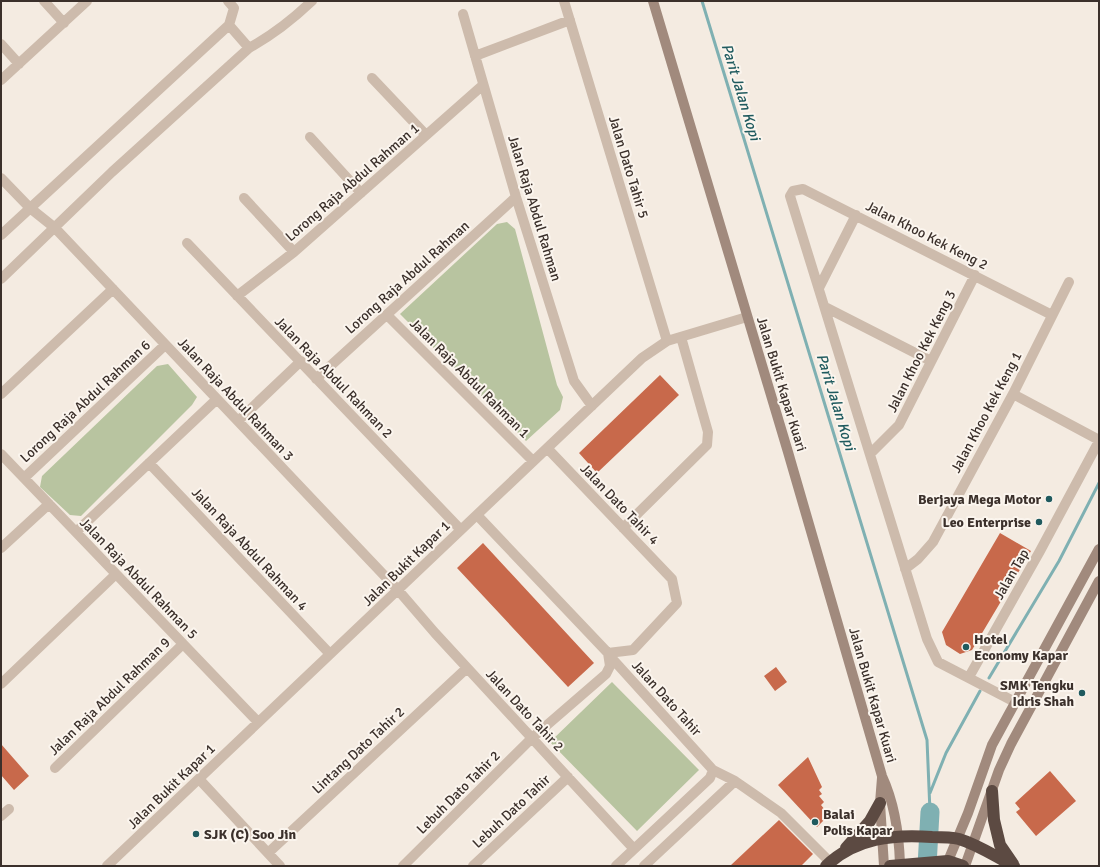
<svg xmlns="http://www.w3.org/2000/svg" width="1100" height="867" font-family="Signika,sans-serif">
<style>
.green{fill:#b8c4a0}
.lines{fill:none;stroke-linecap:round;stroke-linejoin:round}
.stream{stroke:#7fb0b2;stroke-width:3}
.river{stroke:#7fb0b2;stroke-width:19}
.building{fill:#c8694b}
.street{stroke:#cdbbac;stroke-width:10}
.secondary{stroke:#a18a7d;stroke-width:10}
.highway{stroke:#5c4a42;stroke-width:12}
.poi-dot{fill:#1f5a5e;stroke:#fbf5ee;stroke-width:1.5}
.labels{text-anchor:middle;stroke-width:4;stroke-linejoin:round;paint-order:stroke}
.street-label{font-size:14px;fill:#3b302b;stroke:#fbf5ee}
.poi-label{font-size:14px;font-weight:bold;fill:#3b302b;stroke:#fbf5ee;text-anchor:end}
.water-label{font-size:15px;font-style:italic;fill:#1f5a5e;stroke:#fbf5ee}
</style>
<rect width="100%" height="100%" fill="#f4ebe1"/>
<path class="green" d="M507,222L515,229L557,385L563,397L560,410L526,441L400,314L497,224Z
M168,364L197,397L192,405L81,516L70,515L40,487L42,476L157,366Z
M612,682L699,770L637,831L550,742Z"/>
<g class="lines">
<path class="stream" d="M702,1L927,740L930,812
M989,678L1059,561L1099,483
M930,793L946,753L980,691"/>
<path class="river" d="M927,866L930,812"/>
</g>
<path class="building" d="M660,375L679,395L597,473L579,453Z
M1000,533L1031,551L972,650L960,654L946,645L942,632Z
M483,543L594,663L568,687L457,568Z
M776,667L787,682L775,691L764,676Z
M1,744L29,776L14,790L1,775Z
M808,757L822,787L819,790L822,794L819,796L824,802L821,805L829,815L817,827L778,785Z
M1050,771L1076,801L1036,836L1016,812L1020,809L1015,803Z
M779,820L813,854L801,866H730Z"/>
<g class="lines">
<path class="street" d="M44,1L64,23
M564,1L667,341
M463,14L516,197L574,381L592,406
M229,25L249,48
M1,44L19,64
M475,56L570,20
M372,78L426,135
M1,80L87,1
M310,137L361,193
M1,178L30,208L55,228L398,590L435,633L634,849
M244,198L294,252
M1,235L229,25L234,8L228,1
M187,243L461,530
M1,279L112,172L249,48C273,35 292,20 312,1
M819,288L856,215
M237,296L294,252L483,85
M825,307L931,361
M387,315L533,461
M316,379L516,197
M1,394L113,289
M1013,394L1099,440
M238,421L301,361
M547,448L672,579L677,603L633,650L608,653
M1,454L258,722
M870,454L899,425L975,275
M149,463L330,654
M24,478L165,345
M623,528L707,445L708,432L681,337
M76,532L217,399
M1,548L49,504
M905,569L918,559L933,542L1013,394L1069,282
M608,654L713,770L710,778L616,866
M969,677L1040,551L1099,441
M1,684L116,574
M1015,702L938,662L927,639L790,196L793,191L803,189L1052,315
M55,768L183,644
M713,770L735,781L781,813L830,862
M199,779L280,866
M1,816L9,809
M268,853L467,668
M107,866L642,358L667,341L747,317
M403,866L532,738L606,674L610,666L608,653L477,515
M473,866L568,777
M644,866L735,781"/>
<path class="secondary" d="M653,1L788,452L882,776C895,804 899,833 900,864
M882,778L880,803L884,866
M948,861L968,813L992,745L1099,549
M965,866L999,770L1011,744L1099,581"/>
<path class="highway" d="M992,791L994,820L1000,845L1013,864
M846,848L870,821L880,803
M826,866C855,838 893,834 932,837C940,837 951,837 959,839C979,845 996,857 1014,866
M890,866L948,861L963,866"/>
</g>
<g class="poi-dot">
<circle cx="1049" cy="499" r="4"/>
<circle cx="1039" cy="522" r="4"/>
<circle cx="966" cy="647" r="4"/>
<circle cx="1082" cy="693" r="4"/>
<circle cx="815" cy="822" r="4"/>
<circle cx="196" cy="834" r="4"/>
</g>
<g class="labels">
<g class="street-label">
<text transform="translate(629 167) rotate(73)" y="5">Jalan Dato Tahir 5</text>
<text transform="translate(352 182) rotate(-41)" y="5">Lorong Raja Abdul Rahman 1</text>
<text transform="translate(535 208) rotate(73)" y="5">Jalan Raja Abdul Rahman</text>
<text transform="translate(927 235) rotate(27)" y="5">Jalan Khoo Kek Keng 2</text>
<text transform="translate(407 277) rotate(-42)" y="5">Lorong Raja Abdul Rahman</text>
<text transform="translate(921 351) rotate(-63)" y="5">Jalan Khoo Kek Keng 3</text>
<text transform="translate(334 377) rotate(46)" y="5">Jalan Raja Abdul Rahman 2</text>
<text transform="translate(470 378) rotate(45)" y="5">Jalan Raja Abdul Rahman 1</text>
<text transform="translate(782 384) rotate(73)" y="5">Jalan Bukit Kapar Kuari</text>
<text transform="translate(236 399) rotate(47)" y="5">Jalan Raja Abdul Rahman 3</text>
<text transform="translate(85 401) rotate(-43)" y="5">Lorong Raja Abdul Rahman 6</text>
<text transform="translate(986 412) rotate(-62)" y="5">Jalan Khoo Kek Keng 1</text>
<text transform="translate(620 504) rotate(46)" y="5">Jalan Dato Tahir 4</text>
<text transform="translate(250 549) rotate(47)" y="5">Jalan Raja Abdul Rahman 4</text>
<text transform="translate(406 563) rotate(-44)" y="5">Jalan Bukit Kapar 1</text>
<text transform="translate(1011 574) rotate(-60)" y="5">Jalan Tap</text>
<text transform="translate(139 578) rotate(46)" y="5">Jalan Raja Abdul Rahman 5</text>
<text transform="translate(873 695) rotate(74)" y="5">Jalan Bukit Kapar Kuari</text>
<text transform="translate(109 696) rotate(-44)" y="5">Jalan Raja Abdul Rahman 9</text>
<text transform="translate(667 698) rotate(48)" y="5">Jalan Dato Tahir</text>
<text transform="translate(525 710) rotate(47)" y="5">Jalan Dato Tahir 2</text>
<text transform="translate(358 750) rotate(-43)" y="5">Lintang Dato Tahir 2</text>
<text transform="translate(171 786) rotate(-44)" y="5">Jalan Bukit Kapar 1</text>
<text transform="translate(458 792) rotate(-45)" y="5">Lebuh Dato Tahir 2</text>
<text transform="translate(511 811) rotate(-43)" y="5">Lebuh Dato Tahir</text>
</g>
<g class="poi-label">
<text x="1041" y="504">Berjaya Mega Motor</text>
<text x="1031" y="527">Leo Enterprise</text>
<text x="974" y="644" text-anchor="start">Hotel<tspan x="974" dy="16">Economy Kapar</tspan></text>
<text x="1074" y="690">SMK Tengku<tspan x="1074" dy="16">Idris Shah</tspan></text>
<text x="823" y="819" text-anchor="start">Balai<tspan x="823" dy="16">Polis Kapar</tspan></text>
<text x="204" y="839" text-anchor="start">SJK (C) Soo Jin</text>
</g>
<g class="water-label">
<text transform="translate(741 92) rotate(73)" y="5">Parit Jalan Kopi</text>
<text transform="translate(836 402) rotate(73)" y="5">Parit Jalan Kopi</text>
</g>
</g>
<rect width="1100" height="867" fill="none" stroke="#3b302b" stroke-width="4"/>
</svg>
